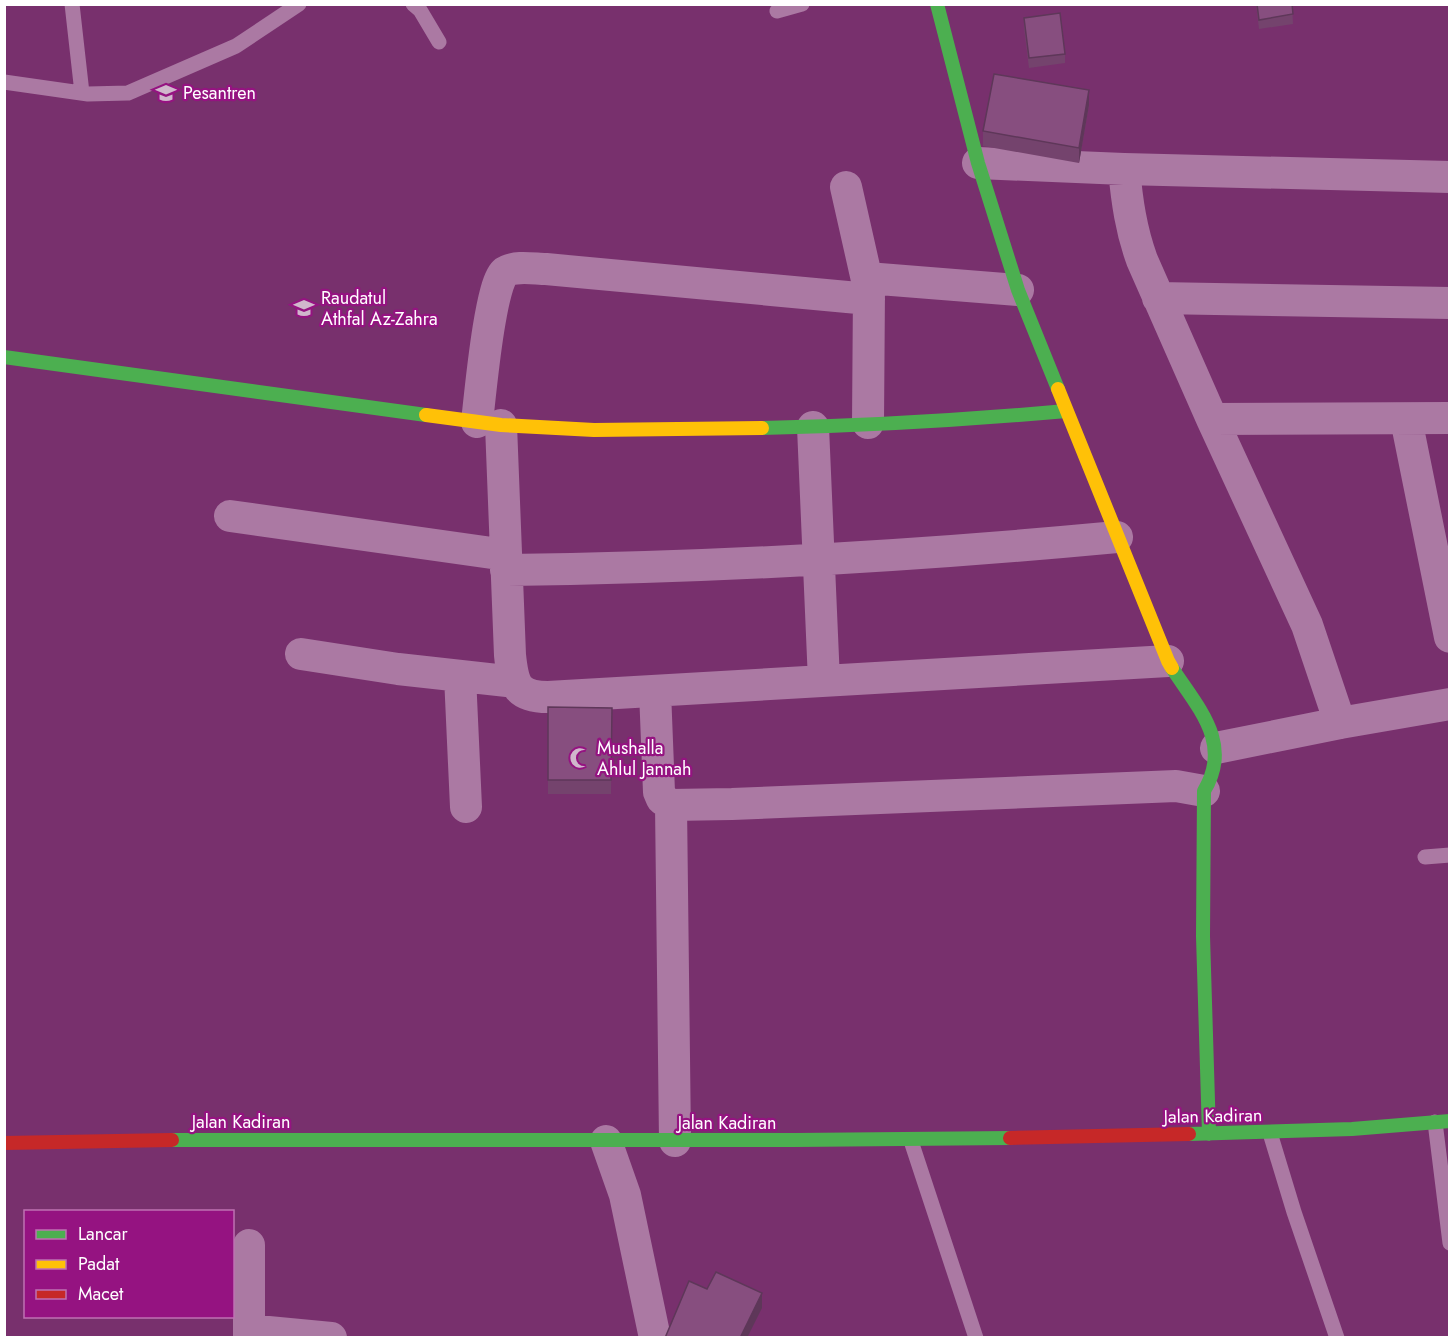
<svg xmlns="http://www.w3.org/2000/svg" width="1454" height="1342" font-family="Jost,sans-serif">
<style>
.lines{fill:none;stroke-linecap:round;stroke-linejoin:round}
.lane{stroke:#ab79a3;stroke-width:15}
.street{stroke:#ab79a3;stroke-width:32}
.fast{stroke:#4caf50;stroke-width:14}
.slow{stroke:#ffc107;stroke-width:14}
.jam{stroke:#c62828;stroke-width:14}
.wall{fill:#74436d}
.shaded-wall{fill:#5e3759}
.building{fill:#874e7f;stroke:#5e3759;stroke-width:1.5}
.labels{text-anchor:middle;stroke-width:4.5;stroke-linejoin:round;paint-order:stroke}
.poi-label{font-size:18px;fill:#fff;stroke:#951381;text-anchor:start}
.street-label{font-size:18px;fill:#fff;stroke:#951381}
</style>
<rect width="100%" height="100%" fill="#78306d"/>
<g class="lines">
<path class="lane" d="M72,4L82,93
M413,4L420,10L439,42
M777,11L802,4
M4,82L88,94L128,93L236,46L299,4
M1425,857L1450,855
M1435,1122L1450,1243
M1270,1133L1294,1212L1337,1338
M911,1141L976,1338"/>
<path class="street" d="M978,163L1124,169L1450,177
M1124,169C1127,201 1131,230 1142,260L1212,419L1307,625L1340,723
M846,187L869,289L868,423
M867,278L1018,290
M1158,298L1450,303
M1212,419L1450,418
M1406,419L1450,637
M477,422C480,397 490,283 505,272C516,265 535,269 546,269L869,299
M501,425L510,655C513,684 516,697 548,697L1168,661
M813,427L824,681
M230,516L506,555
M506,570C710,568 914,556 1117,537
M301,654L398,669L515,682
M460,676L466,807
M655,691L659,792L662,799L671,805L732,804L1176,786L1204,791
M1216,748L1340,723L1450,704
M671,805L675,1141
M606,1141L625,1195L655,1338
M249,1245V1338
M249,1330L331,1338"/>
<path class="fast" d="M937,4L978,163L1018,290L1058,389
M4,357L426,415
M762,428C863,426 965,420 1066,411
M1172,668C1198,708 1233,743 1204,791L1203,936L1209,1134
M1189,1134L1352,1129L1450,1121
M172,1140H795L1010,1138"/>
<path class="slow" d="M1058,389L1168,661L1172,668
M426,415L501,425L594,430L762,428"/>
<path class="jam" d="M1010,1138L1189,1134
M4,1143L172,1140"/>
</g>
<path class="wall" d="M1256,4H1292L1293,24L1259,29Z
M1024,18L1065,54V63L1029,68L1024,28Z
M1089,105L1079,163L983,146V131Z
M548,707L612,708L611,794H548Z"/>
<path class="shaded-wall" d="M1089,90V105L1079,163V148Z
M762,1293V1308L747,1338H740Z"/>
<path class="building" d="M1257,4H1292L1293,14L1259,20Z
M1060,13L1065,54L1029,58L1024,18Z
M994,74L1089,90L1079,148L983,131Z
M548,707L612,708L611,780H548Z
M716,1272L762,1293L740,1338H665L689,1281L707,1289Z"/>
<defs>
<g id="school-bare" transform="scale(1.62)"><path d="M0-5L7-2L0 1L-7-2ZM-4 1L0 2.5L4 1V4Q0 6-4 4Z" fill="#d0b7cc" stroke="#951381" stroke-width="2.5" paint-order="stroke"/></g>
<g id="mosque-bare" transform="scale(1.62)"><path d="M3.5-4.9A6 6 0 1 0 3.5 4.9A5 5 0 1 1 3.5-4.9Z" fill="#d0b7cc" stroke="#951381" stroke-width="2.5" paint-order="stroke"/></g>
</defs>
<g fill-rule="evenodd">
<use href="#school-bare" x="166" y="93"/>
<use href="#school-bare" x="304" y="308"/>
<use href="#mosque-bare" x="580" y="758"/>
</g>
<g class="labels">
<g class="poi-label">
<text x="183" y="99">Pesantren</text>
<text x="321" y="304">Raudatul<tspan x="321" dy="21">Athfal Az-Zahra</tspan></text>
<text x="597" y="754">Mushalla<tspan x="597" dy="21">Ahlul Jannah</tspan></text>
</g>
<g class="street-label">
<text transform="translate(1213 1116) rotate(-1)" y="6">Jalan Kadiran</text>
<text x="241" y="1128">Jalan Kadiran</text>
<text x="727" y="1129">Jalan Kadiran</text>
</g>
</g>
<rect width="1454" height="1342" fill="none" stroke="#ffffff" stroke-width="12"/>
<rect x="24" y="1210" width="210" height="108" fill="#951381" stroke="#bf71b3" stroke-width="1.5"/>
<rect x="36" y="1230" width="30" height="9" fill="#4caf50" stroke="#bf71b3" stroke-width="1.5"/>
<text x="78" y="1240" font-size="18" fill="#ffffff">Lancar</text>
<rect x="36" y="1260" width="30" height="9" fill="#ffc107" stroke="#bf71b3" stroke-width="1.5"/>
<text x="78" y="1270" font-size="18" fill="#ffffff">Padat</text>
<rect x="36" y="1290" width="30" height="9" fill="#c62828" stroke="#bf71b3" stroke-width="1.5"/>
<text x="78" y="1300" font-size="18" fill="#ffffff">Macet</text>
</svg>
